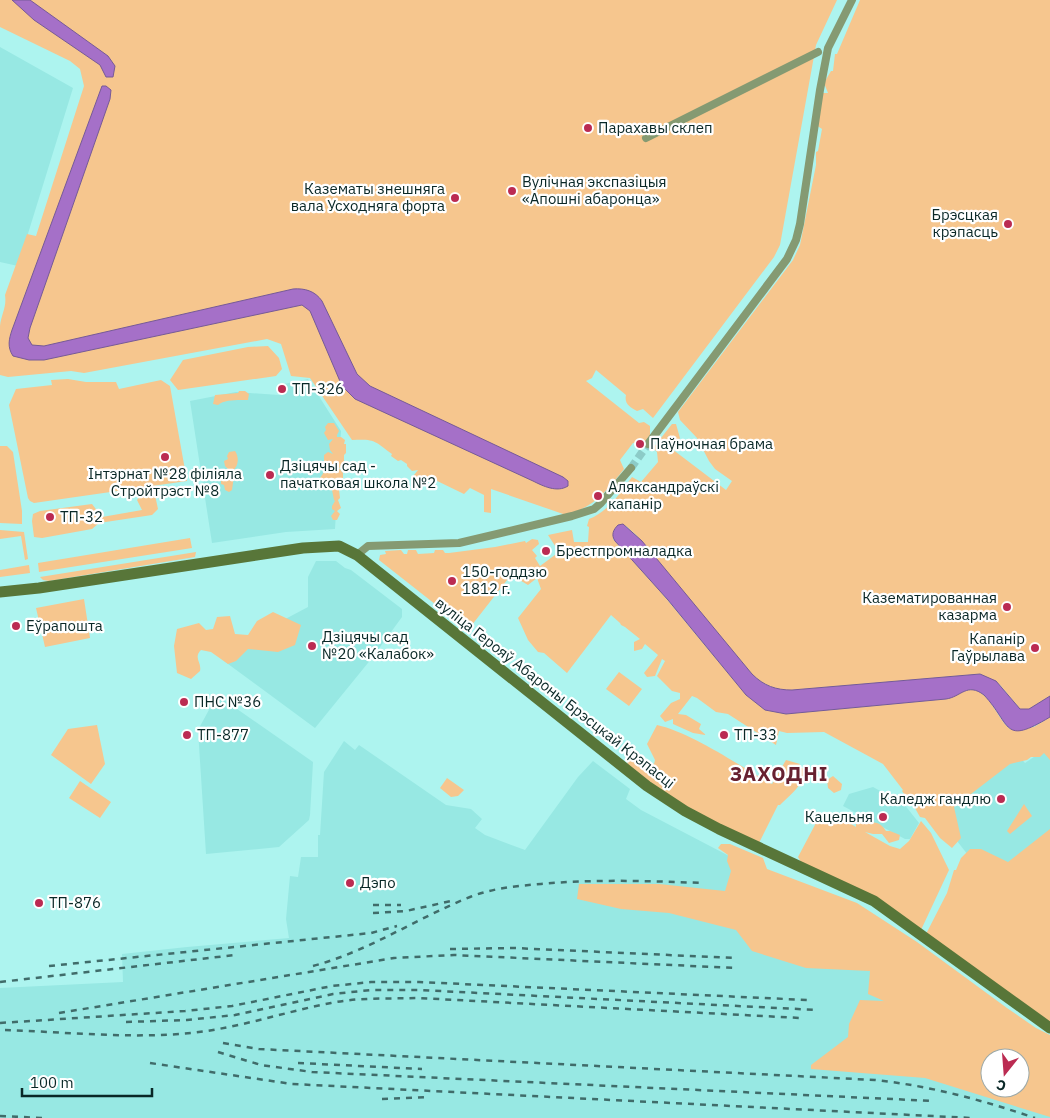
<svg xmlns="http://www.w3.org/2000/svg" width="1050" height="1118" font-family="'IBM Plex Sans',sans-serif">
<style>
.built{fill:#97e8e3;fill-rule:evenodd}
.green{fill:#f6c68e;fill-rule:evenodd}
.water{fill:#a570c8;stroke:#765a97}
.lines{fill:none;stroke-linecap:round;stroke-linejoin:round}
.minor-tunnel{stroke:#8ccbc7;stroke-width:8;stroke-dasharray:8 4;stroke-linecap:butt}
.minor{stroke:#859a72;stroke-width:8}
.secondary{stroke:#587639;stroke-width:11}
.rail{stroke:#406c6a;stroke-width:2.5;stroke-dasharray:6 6;stroke-linecap:butt}
.poi-dot{fill:#bb2b52;stroke:#fff;stroke-width:2}
.labels{text-anchor:middle;stroke-width:4.5;stroke-linejoin:round;paint-order:stroke}
.poi-label{font-size:15px;fill:#092726;stroke:#fff;text-anchor:start}
.street-label{font-size:15px;fill:#092726;stroke:#fff}
.district-label{font-size:20px;font-weight:bold;letter-spacing:1px;fill:#672130;stroke:#fff}
</style>
<rect width="100%" height="100%" fill="#adf4ef"/>
<path class="built" d="M0,47L73,88L18,266L0,262Z
M308,379L341,431L335,529L286,532L212,543L190,401L236,392L279,395L287,393L284,384Z
M316,561H336L345,568L351,570L402,609V617L372,658L315,728L224,661L257,634L308,607V577Z
M217,695L313,762L310,815L309,820L279,847L206,854L198,730Z
M991,724L1025,763L1050,746V872L975,864L950,832L913,735Z
M344,741L355,750L359,745L446,805L471,809L482,819L475,828L485,835L525,850L578,777L593,761L630,789L626,799L641,810L775,880L1050,1058V1118H0V988L123,982L122,954L187,947L289,938L286,919L290,876L298,877L301,857H318V835H320L324,772ZM990,1058H1020V1088H990Z
M873,787L904,804L919,823L910,839H905L843,806L849,794Z"/>
<path class="green" d="M0,0H837L816,45L780,245L774,257L653,418L643,409L637,411C630,407 624,404 626,395L596,370L592,378L586,381L639,423L644,422L650,426V435L645,442L633,443L620,460L624,469C607,491 594,507 566,515L491,489V513L484,512V495L470,488L464,494L433,479L425,484L419,479L416,482H412L414,475L418,470L412,471L407,466V464L401,460L398,461L391,456L392,454C374,441 376,439 352,440L310,378L291,376L281,344L267,339L84,373L71,371L8,377L0,375C0,359 0,342 0,326C1,315 7,307 5,295L27,234L36,236L84,86L80,69L70,61L0,27Z
M860,0H1050V696L1029,709H1020L1000,685L980,674L792,690C776,690 764,686 752,674L636,535L626,526L613,539L660,591L746,695L765,710L786,714L946,699C954,698 960,691 968,690C989,687 996,718 1010,729L1034,727L1050,717V760L1044,753L1040,757H1031L1027,760L1010,764L954,807L961,838L952,848L940,838L925,818L920,817L911,801H909L902,791L903,790L883,764L824,732L787,733L779,731L776,745L728,714L716,712L697,698L692,696L678,714L686,715L701,724L699,729L706,735L693,733L673,724V719L665,722L660,716L671,703L680,699V693L672,691L657,676L665,661L662,659L655,676L647,677L644,673L658,655L645,644L642,649L634,651V642L640,639L625,627L621,625L620,623L611,615L567,673L544,653L538,652L528,640L518,618L541,589L537,578L528,585L511,575L468,630L379,560L380,555L386,554L385,551L401,550L404,554H407L408,550H416L418,554L434,553L435,550H443L445,553H449L495,547L525,541L526,543L532,539L538,540L539,544L532,550L537,556L535,558L540,566L559,552L548,535L572,530L574,542H588L589,527L587,526L589,519C608,512 621,492 632,477L641,482L658,462L657,452L653,448L672,424H676L680,438L672,449L726,490L732,481L715,469L709,461L697,438L680,420L678,412L793,260L800,245L816,165V152L818,151L822,129L816,125L822,93H828L824,83L831,71H833L835,54H837Z
M268,346L279,358L282,369L276,376L178,390L170,380L183,360L248,347Z
M68,379L86,382H116L119,389L161,380L170,386L187,481L34,503L30,501L28,498L9,405L16,389L52,385L51,380Z
M239,391H245L249,394L248,400C239,400 225,399 218,405L213,404L215,395L238,393Z
M328,423H334L339,431L337,435V437H341L345,440L344,444H346V453L344,455V467L339,468L343,473V482L337,486L339,490L340,498L338,500L341,508L337,511L340,514L337,520H333L331,516L335,511L332,509V506L335,501L334,500L332,490L336,488L333,484L324,482L320,478L324,472L331,470L326,468L324,462V455L328,452L333,454L330,450L329,444L333,439L328,440L324,433L326,430L325,427Z
M0,446H7L13,452L22,511V524L0,523Z
M235,451C240,458 238,468 231,472L234,476L232,490L229,492L225,490L224,485L221,484C221,478 222,473 228,469L225,466L224,461L228,459L227,456L229,452Z
M155,495L158,509L152,515L99,523L92,529L42,538L34,537L32,521L33,514L40,511L92,504L102,517L142,510L137,500L140,496Z
M0,530L24,532L28,559L25,560L21,536L0,539Z
M190,538L192,548L39,572L38,563Z
M196,552L195,557L49,581L43,580L40,577Z
M29,565L30,573L0,577V570Z
M84,599L90,638L45,647L36,608Z
M273,612L301,625L295,645L278,652L248,649L236,661L228,664L211,652L201,650C193,658 202,662 200,671L191,679L177,673L174,646L177,629L199,623L206,630L213,629L217,617L230,616L235,634L248,635L257,621Z
M619,672L642,689L629,706L606,689Z
M97,725L105,764L91,784L51,755L68,729Z
M657,725C693,733 739,766 772,784L786,760L800,764L798,767L805,769C804,785 791,794 780,805H778L759,843L707,818L662,792L628,766L627,761L636,757L654,764L655,760L647,744Z
M833,776L842,784L841,790L834,793L828,788L827,780Z
M447,778L464,790L458,796L451,797L440,788Z
M80,781L111,802L100,818L69,798Z
M1024,804L1032,816L1010,834L1007,831Z
M827,816H838L856,827V823L860,817H866L870,823C878,821 882,825 886,831H890L900,835L899,840L889,843L882,834H873L865,832L890,846L900,849L909,841L921,821L931,833L949,870L921,930L801,862L798,857L817,821Z
M1050,829V1022L926,934L947,893L954,870H956L961,858L970,849H981L1008,862Z
M721,844H730L763,858L767,869L857,903L917,942L1007,1008L1036,1028L1050,1035V1117L925,1078L811,1069V1065L848,1037L849,1024L860,1000L884,1001L868,994L870,971L806,968L752,951L736,930L669,913L621,909L577,899L579,884H659L725,891L731,871L727,861L728,855L718,848ZM990,1058H1020V1088H990Z"/>
<path class="water" d="M12,0H30L108,56L115,66L113,77H106L100,65L34,20Z
M102,86H106L111,90L110,99L30,328L28,338L32,345L44,346L293,289C305,288 315,291 322,301L357,374L370,386L563,477L568,481V486C557,493 543,486 533,481L355,399L342,386L310,311L302,305L44,360H29L13,356C7,347 9,339 12,330Z
M623,524L642,541L752,674C764,686 776,690 792,690L980,674L996,681L1020,709H1029L1050,696V717C1002,746 1012,725 984,695C967,682 961,697 946,699L786,714L765,710L746,695L668,600L615,541C611,535 613,530 618,525Z"/>
<g class="lines">
<path class="minor-tunnel" d="M631,468L648,444"/>
<path class="minor" d="M646,138L818,52
M648,444L787,259L796,240L800,224L820,90L828,48L852,0
M357,555L368,546L459,543L572,516L594,509L601,503L631,468"/>
<path class="secondary" d="M0,592L39,588L303,548L339,546L357,555L647,786L685,811L719,829L874,901L1050,1028"/>
<path class="rail" d="M373,905H401
M373,913L406,911L451,901
M450,949L514,948L735,958
M49,966L371,933L397,926
M313,966C369,951 417,918 470,897C493,888 516,886 541,884C595,879 649,881 704,883
M0,982L235,955
M59,1013L394,958L454,955L736,968
M126,1022L187,1020L235,1015L333,994L371,990H419L818,1010
M0,1023L185,1011L232,1006L332,986L371,982H419L807,1000
M5,1030C65,1032 131,1039 191,1033C239,1028 284,1012 331,1003C360,997 390,999 418,998L800,1018
M223,1043L259,1049L875,1080C931,1086 982,1100 1035,1118
M218,1052L261,1065L312,1072L934,1101
M150,1063L292,1084L972,1118
M298,1063L422,1069
M382,1099L428,1097
M0,1116L43,1118"/>
</g>
<g class="poi-dot">
<circle cx="588" cy="128" r="5"/>
<circle cx="512" cy="191" r="5"/>
<circle cx="455" cy="198" r="5"/>
<circle cx="1008" cy="224" r="5"/>
<circle cx="282" cy="389" r="5"/>
<circle cx="640" cy="444" r="5"/>
<circle cx="165" cy="457" r="5"/>
<circle cx="270" cy="475" r="5"/>
<circle cx="598" cy="496" r="5"/>
<circle cx="50" cy="517" r="5"/>
<circle cx="546" cy="551" r="5"/>
<circle cx="452" cy="581" r="5"/>
<circle cx="1007" cy="607" r="5"/>
<circle cx="16" cy="626" r="5"/>
<circle cx="312" cy="646" r="5"/>
<circle cx="1035" cy="648" r="5"/>
<circle cx="184" cy="702" r="5"/>
<circle cx="187" cy="735" r="5"/>
<circle cx="724" cy="735" r="5"/>
<circle cx="1001" cy="799" r="5"/>
<circle cx="883" cy="817" r="5"/>
<circle cx="350" cy="883" r="5"/>
<circle cx="39" cy="903" r="5"/>
</g>
<g class="labels">
<g class="poi-label">
<text x="598" y="133">Парахавы склеп</text>
<text x="522" y="187">Вулічная экспазіцыя<tspan x="522" dy="17">«Апошні абаронца»</tspan></text>
<text x="445" y="194" text-anchor="end">Казематы знешняга<tspan x="445" dy="17">вала Усходняга форта</tspan></text>
<text x="998" y="220" text-anchor="end">Брэсцкая<tspan x="998" dy="17">крэпасць</tspan></text>
<text x="292" y="394">ТП-326</text>
<text x="650" y="449">Паўночная брама</text>
<text x="280" y="471">Дзіцячы сад -<tspan x="280" dy="17">пачатковая школа №2</tspan></text>
<text x="165" y="479" text-anchor="middle">Інтэрнат №28 фiлiяла<tspan x="165" dy="17">Стройтрэст №8</tspan></text>
<text x="608" y="492">Аляксандраўскі<tspan x="608" dy="17">капанір</tspan></text>
<text x="60" y="522">ТП-32</text>
<text x="556" y="556">Брестпромналадка</text>
<text x="462" y="577">150-годдзю<tspan x="462" dy="17">1812 г.</tspan></text>
<text x="997" y="603" text-anchor="end">Казематированная<tspan x="997" dy="17">казарма</tspan></text>
<text x="26" y="631">Еўрапошта</text>
<text x="322" y="642">Дзіцячы сад<tspan x="322" dy="17">№20 «Калабок»</tspan></text>
<text x="1025" y="644" text-anchor="end">Капанір<tspan x="1025" dy="17">Гаўрылава</tspan></text>
<text x="194" y="707">ПНС №36</text>
<text x="197" y="740">ТП-877</text>
<text x="734" y="740">ТП-33</text>
<text x="991" y="804" text-anchor="end">Каледж гандлю</text>
<text x="873" y="822" text-anchor="end">Кацельня</text>
<text x="360" y="888">Дэпо</text>
<text x="49" y="908">ТП-876</text>
</g>
<g class="street-label">
<text transform="translate(555 693) rotate(38)" y="5">вуліца Герояў Абароны Брэсцкай Крэпасці</text>
</g>
<g class="district-label">
<text x="779" y="781">ЗАХОДНІ</text>
</g>
</g>
<g transform="translate(1005 1073) rotate(197)"><circle r="24" fill="#ffffff" stroke="#9da9a8"/>
<path d="M0-4L9 19L0 12L-9 19Z" fill="#bb2b52"/>
<text y="-8" font-size="14" font-weight="bold" text-anchor="middle" fill="#092726">С</text>
</g>
<path d="M22 1088v8h130v-8" fill="none" stroke="#092726" stroke-width="2.5"/>
<text x="30" y="1088" font-size="15" fill="#092726" stroke="#ffffff" stroke-width="4" paint-order="stroke">100 m</text>
</svg>
